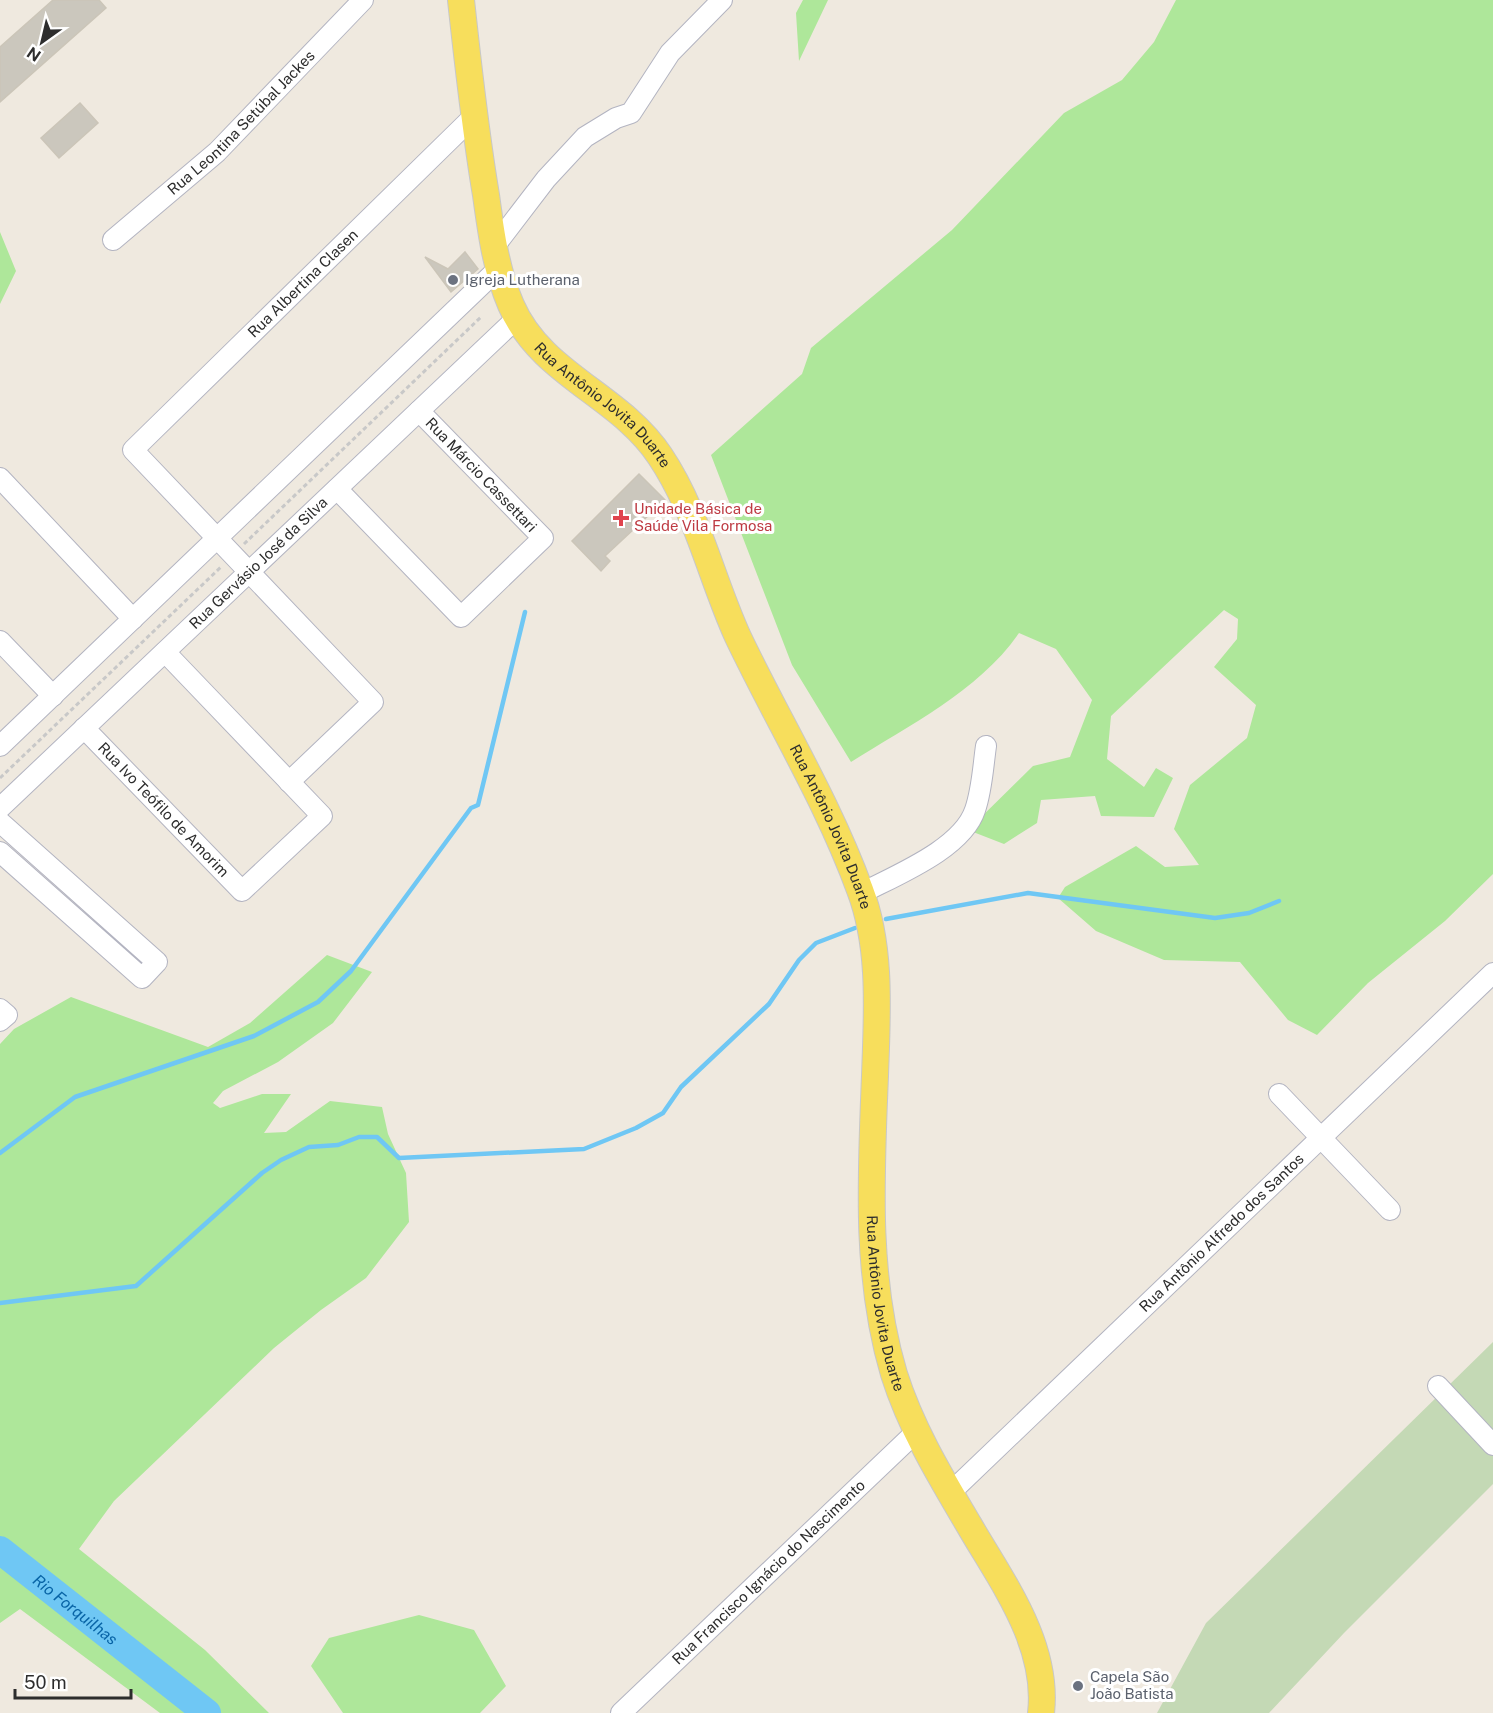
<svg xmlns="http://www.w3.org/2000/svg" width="1493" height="1713" font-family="'Public Sans',sans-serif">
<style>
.green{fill:#aee79a}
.cemetery{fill:#c4d9b5}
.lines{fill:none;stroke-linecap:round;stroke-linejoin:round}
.stream{stroke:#6fc7f4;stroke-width:4.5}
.river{stroke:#6fc7f4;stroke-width:28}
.building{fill:#cbc7bd;stroke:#cbc5b8;stroke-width:1.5}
.minor-casing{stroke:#b3b4c1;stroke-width:22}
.major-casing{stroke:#c8c8c8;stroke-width:28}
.path{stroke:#c8c8c8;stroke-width:3;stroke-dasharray:4.5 3;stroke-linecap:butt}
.minor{stroke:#fff;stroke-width:20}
.major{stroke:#f7de5c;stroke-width:26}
.worship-dot{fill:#6b7280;stroke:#fff;stroke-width:2}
.health-dot{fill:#e0444e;stroke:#fff;stroke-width:2}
.labels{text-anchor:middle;stroke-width:6;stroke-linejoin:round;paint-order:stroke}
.street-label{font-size:15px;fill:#2d2d2d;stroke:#fff}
.worship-label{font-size:15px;fill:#5b616d;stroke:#fff;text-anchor:start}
.health-label{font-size:15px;fill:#be3a42;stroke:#fff;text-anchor:start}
.water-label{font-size:16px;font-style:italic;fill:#0864a6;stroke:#fff}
</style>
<rect width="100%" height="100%" fill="#efe9df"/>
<path class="green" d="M803,0H828L799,61L796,13Z
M1176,0H1493V874L1445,921L1368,983L1317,1035L1288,1020L1240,962L1164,960L1096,931L1058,898L1065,887L1136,846L1165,867L1199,865L1174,829L1190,785L1247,738L1256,705L1214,667L1237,639L1238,619L1224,610L1111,716L1107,759L1144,787L1156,768L1173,778L1154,817L1101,816L1095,796L1041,800L1037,823L1004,844L968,830L1033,766L1070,757L1092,700L1056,649L1019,633C979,691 909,725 851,762L792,665L711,455L802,374L811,348L952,230L1064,113L1122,80L1154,42Z
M0,232L16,271L0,304Z
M327,955L372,972L333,1023L278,1062L223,1091L213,1103L220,1108L262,1094H291L264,1133L286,1132L330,1101L382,1107L388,1134L406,1173L409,1222L366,1278L321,1310L274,1348L114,1501L79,1549L205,1650L269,1713H160L20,1609L0,1623V1044L14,1029L71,997L208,1047L250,1023Z
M419,1615L474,1630L506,1686L480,1713H343L311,1666L329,1638Z"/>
<path class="cemetery" d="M1493,1342V1484L1344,1633L1269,1713H1157L1206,1623Z"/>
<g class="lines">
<path class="stream" d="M886,919L1028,893L1215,918L1249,913L1279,901
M0,1153L75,1097L254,1036L318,1002L351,971L471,808L478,805L525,612
M0,1303L136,1286L262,1173L281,1160L309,1147L338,1145L359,1137H377L399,1158L584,1149L636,1128L663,1113L681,1087L769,1004L799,960L816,943L855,928"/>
<path class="river" id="s1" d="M0,1550L207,1713"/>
</g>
<path class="building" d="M53,0H99L106,8L0,102V47Z
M80,103L98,123L59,158L41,138Z
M465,252L478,269L451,292L425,257L448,269Z
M639,474L665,500L605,556L610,561L601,571L572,541Z"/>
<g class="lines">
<g class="minor-casing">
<g id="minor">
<path id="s2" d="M113,240L217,152L363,0"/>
<path d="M494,247L546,179L585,137L616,118L631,113L670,53L722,0"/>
<path d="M0,478L133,619"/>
<path d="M337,489L461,617L543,538L419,411"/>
<path d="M0,641L53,696"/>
<path id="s3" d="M84,728L242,891L322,816L165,652"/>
<path d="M0,746L498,269"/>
<path id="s4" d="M289,782L373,702L133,450L473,117"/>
<path id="s5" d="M0,808L517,318"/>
<path d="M0,822L157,962L142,978L0,852"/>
<path d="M862,893C896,875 962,849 975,810C982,790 983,767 986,746"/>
<path d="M0,1009L7,1015L0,1021"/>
<path d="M1279,1094L1390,1210"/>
<path d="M1438,1386L1493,1445"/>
<path id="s6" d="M950,1493L1493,973"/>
<path id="s7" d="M621,1713L916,1432"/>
</g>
</g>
<g class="major-casing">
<g id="major">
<path id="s8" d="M461,0C468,65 475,130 486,195C491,232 496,270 511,305C541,375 620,395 660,456C697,511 711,578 738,637C778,721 828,802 860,890C882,948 877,1015 875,1076C871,1175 865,1277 894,1374C911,1428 940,1476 969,1525C1002,1582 1049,1644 1041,1713"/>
</g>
</g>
<path class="path" d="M244,544L481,317
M0,778L222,566"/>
<use href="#minor" class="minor"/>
<use href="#major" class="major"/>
</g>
<g class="worship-dot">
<circle cx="453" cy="280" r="6"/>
<circle cx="1078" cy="1686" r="6"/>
</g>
<path class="health-dot" d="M618 509h6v6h6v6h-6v6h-6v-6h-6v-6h6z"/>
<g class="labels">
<g class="street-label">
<text dy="5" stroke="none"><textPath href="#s2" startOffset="174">Rua Leontina Setúbal Jackes</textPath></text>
<text dy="5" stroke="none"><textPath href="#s4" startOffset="702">Rua Albertina Clasen</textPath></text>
<text dy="5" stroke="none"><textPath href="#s8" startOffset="447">Rua Antônio Jovita Duarte</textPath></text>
<text transform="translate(481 475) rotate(46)" y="5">Rua Márcio Cassettari</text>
<text dy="5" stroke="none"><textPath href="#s5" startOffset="356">Rua Gervásio José da Silva</textPath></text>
<text dy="5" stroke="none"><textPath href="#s3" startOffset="114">Rua Ivo Teófilo de Amorim</textPath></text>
<text dy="5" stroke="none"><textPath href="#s8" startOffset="933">Rua Antônio Jovita Duarte</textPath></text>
<text dy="5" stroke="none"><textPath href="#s6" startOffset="376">Rua Antônio Alfredo dos Santos</textPath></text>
<text dy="5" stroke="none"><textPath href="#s8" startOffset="1419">Rua Antônio Jovita Duarte</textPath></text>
<text dy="5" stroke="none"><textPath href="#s7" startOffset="204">Rua Francisco Ignácio do Nascimento</textPath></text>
</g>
<g class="worship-label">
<text x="465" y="285">Igreja Lutherana</text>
<text x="1090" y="1682">Capela São<tspan x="1090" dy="17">João Batista</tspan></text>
</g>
<g class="health-label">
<text x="634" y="514">Unidade Básica de<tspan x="634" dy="17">Saúde Vila Formosa</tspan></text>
</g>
<g class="water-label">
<text dy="6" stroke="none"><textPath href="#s1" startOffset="96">Rio Forquilhas</textPath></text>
</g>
</g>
<g transform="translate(42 42) rotate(214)" stroke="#ffffff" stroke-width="4.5" paint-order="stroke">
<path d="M0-4.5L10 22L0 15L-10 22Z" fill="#2d2d2d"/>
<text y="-9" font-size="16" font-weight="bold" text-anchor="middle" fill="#2d2d2d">N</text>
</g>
<path d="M15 1689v9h116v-9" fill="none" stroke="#2d2d2d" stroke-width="3"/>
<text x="24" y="1689" font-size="18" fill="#2d2d2d" stroke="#ffffff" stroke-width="4.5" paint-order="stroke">50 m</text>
</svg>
